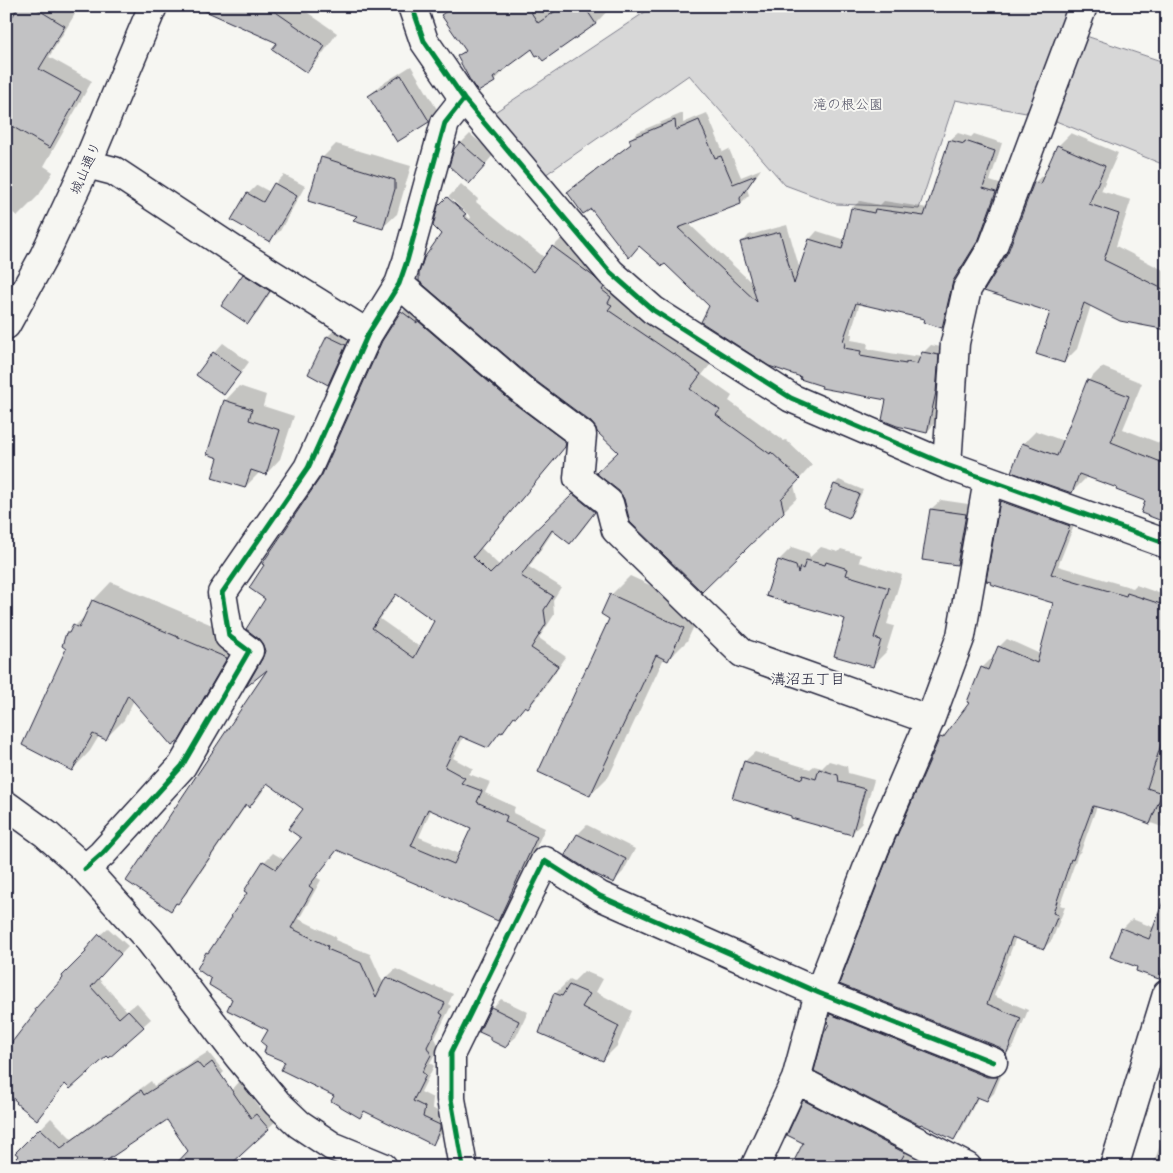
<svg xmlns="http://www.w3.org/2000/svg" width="1173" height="1173" font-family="'Gochi Hand','Klee One',sans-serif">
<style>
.green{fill:#d7d7d7;stroke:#7c7c89}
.shadow{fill:#0003;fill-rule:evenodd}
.building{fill:#c2c2c4;stroke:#22223b;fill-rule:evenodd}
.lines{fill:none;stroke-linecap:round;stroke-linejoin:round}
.minor-casing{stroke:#22223b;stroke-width:31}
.minor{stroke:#f6f6f2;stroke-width:28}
.cycleway-casing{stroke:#f6f6f2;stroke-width:8}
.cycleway{stroke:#00873e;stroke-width:5}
.labels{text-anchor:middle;stroke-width:4;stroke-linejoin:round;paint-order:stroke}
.park-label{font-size:14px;fill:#4f4f62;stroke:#f6f6f2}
.street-label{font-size:14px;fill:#22223b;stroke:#f6f6f2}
.neighbourhood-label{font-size:15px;fill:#22223b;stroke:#f6f6f2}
</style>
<rect width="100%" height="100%" fill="#f6f6f2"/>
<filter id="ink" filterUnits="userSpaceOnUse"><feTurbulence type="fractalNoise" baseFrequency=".02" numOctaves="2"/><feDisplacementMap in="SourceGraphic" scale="10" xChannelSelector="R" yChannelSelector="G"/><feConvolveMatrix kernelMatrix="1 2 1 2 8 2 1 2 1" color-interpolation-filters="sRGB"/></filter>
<g filter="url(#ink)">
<path class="green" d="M654,6H1073L1034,113L1027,111L1026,113L955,100L919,209L885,206L836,204L785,185L689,75L545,175L489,116Z
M1077,33L1167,63V166L1046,117Z"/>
<path class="shadow" d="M6,6H61L75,14L49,57L92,81L44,166L53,172L39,195L18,216L6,209V45L14,30L6,25Z
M197,6H298L337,33L319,59L306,72L279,42Z
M452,6H549L552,10L558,6H607L609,9L596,23L543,59L532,47L508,67L494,81L458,56L466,49L443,15Z
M411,66L438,111L428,121L369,96L379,86Z
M683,113V123L707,113L723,152L729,149L741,177L761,169L747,189L749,195L741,203L688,223L753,284L742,243L749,235L787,225L800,270L810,239L817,231L845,240L852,208L860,201L880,205L884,201L928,208L950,140L958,133L971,137L974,134L1002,143L990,181L1003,185L986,230L961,272L950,319L942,326L925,318L860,303L850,334H852L851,340L868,343L867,349L913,357L915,355L922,356L923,353L931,345L946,348L943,383L934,424L927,432L887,399L823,385L711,306L665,262L591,207L568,193L576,185L632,143L630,139L638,132Z
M1071,133L1118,153L1101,191L1131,200L1116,246L1167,272V328L1091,305L1077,349L1064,362L1052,312L1009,252L1035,182L1048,170L1058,146Z
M470,134L494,154L478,173L461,143Z
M336,144L411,166L397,214L382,228L359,216L322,158Z
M284,175L305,186L280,231L270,240L248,194L257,185L270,192L275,184Z
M461,184L478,199L476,202L545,258L553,247L567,233L714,360L702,375L732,396L729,401L784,441L786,440L812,465L794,485L797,498L702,591L620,451L597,428L443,234L439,207ZM449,197L471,217L470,219L449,200Z
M253,265L278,281L257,313L247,322L244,275Z
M410,303L574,436L481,548L500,566L583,486L603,502L579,534L570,542L554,530L529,567L561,587L553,600L554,615L539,638L566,657L537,698L528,707L526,705L515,715L510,722L487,747L464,736L453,758L473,769L469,774L490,782L485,793L515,807L513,813L545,828L507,911L498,920L440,893L338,849L316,877L321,880L299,919L336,937L335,940L370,954L384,985L387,977L396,969L434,987L435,986L453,994L448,1004L451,1006L435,1038L439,1046L430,1063L434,1066L421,1092L433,1098L432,1108L448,1117L449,1119L441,1134L432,1143L365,1111L359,1116L336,1095L286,1061L269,1029L213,979L207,953L214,946L249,892L264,862L273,853L285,860L302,838L305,809L269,782L258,798L249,806L247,804L186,894L171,909L272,666L264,659L266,651L267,598L323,475L402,312ZM397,594L436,621L421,648L380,619ZM431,810L473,827L460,854L419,837Z
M338,327L354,336L337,374L328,383L309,374L328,336Z
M223,343L249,362L233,384L223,394L214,353Z
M1102,367L1142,383L1123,429L1167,446V514L1161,519L1147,501L1118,487L1087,475L1085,479L1072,492L1023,444L1036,431L1064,441L1089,380Z
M239,386L266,395L263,406L294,416L280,459L266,474L260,472L245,487L220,457L225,401Z
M839,480L863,490L853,512L849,517L835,484Z
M1009,493L1077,518L1058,566L1133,588L1136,585L1167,596V605L1162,618L1167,641V827L1163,826L1162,827L1123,813L1097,806L1081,851L1078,854L1060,905L1065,907L1052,940L1044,948L1016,937L994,996L1028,1010L1014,1046L1007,1053L999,1046L841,983L941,738L949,730H950L971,702L982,668L990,660L993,661L999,647L1007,639L1040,654L1055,602L988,580L1001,501Z
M941,500L975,505L966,554L957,564L924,558L931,509Z
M792,547L809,553L810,557L821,547L838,552L841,549L861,555L859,562L902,575L887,624L894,626L886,652L872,666L847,618L779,560Z
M630,576L702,609L687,641L668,660L664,658L609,776L590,795L611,618V595Z
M111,582L245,639L197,721L178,740L134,700L124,720L105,739L99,736L90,751L72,770L67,634L88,613L93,601Z
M755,752L810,769L814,766L822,768L829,761L847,766L848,773L874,780L861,824L852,833L745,761Z
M587,825L635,849L623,872L613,882L578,834Z
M1132,919L1155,928L1167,921V970L1158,978L1139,967L1122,929Z
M108,928L128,946L98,978L127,1011L137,1003L151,1019L143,1026L107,1054L66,1083L44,1111L37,1118L88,952L100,935Z
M584,971L603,979L596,992L632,1011L617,1046L603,1060L555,994L570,979L574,981Z
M501,999L528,1012L516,1037L506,1046L492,1008Z
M838,1008L995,1070L1003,1071L994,1093L987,1100L979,1096L960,1132L953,1139L831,1023V1015Z
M208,1052L224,1072L170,1123L167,1118L100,1164L103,1167H8L20,1156L17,1153L51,1118L72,1139L151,1081L154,1086Z
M240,1081L261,1110L265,1106L278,1119L234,1160L243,1167H174L189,1151L188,1149L232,1090Z
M817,1088L924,1152L919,1162L929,1167H792L805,1143L804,1101Z
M1167,1127V1167H1152Z"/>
<path class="building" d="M19,6H32L65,26L39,69L81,92L50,148L6,123V27Z
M194,6H267L325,46L307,73L272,49L277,43Z
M454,6H527L538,23L563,6H584L596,24L543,61L538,55L536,56L532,49L493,78L495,82L478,92L471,82L457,56L466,51L441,15Z
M401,75L429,121V122L397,142L368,96Z
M675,120L676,130L699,120L715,158L721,156L733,184L756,175L740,198L741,204L678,228L757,302L740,242L780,232L794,284L809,239L842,249L851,208L874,213L875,209L924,216L949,140L964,144L965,141L995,151L983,188L996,192L979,239L953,281L942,328L923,322L924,319L856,303L843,341L845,342L844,348L861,351L860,356L906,364V362L917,364L922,352L939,355L936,392L927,433L897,426L882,420L886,400L821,388L822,386L800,379L801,377L769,366L701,322L709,306L665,264L662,266L639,246L629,258L591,209L583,214L567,192L631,144L629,139Z
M460,142L486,165L469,184L449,166L454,149Z
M1057,145L1105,166L1089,204L1119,214L1104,260L1167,291V330L1120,321L1084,303L1064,363L1036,354L1050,312L984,291L1008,252L1034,182L1040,184Z
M321,157L395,180V189L383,229L353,220L357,216L308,201Z
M274,183L297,196L270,242L231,220L247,193L263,202Z
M447,197L466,214L463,216L533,272L552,246L593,276L604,287L602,290L611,297L608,303L612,305L608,310L673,354V353L701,374L690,389L720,410L716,415L770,454L771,452L800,479L781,499L784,512L702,592L630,522L624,499L619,491L596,473L618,452L597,432L596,428L591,422L532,378L419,281V273L424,258L441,234L433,226L438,206Z
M243,274L270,291L248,324L221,306Z
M401,311L417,323V320L512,402L566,442L565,447L473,557L490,574L573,494L595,512L570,544L552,530L521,576L553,596L544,610L546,624L531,648L558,666L528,708L525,706L516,717L514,716L502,733L500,732L488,748L460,736L445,767L465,778L461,783L482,791L477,802L507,816L505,822L537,837L498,921L440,894L337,850L309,886L313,889L291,928L328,946L327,949L361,963L376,997L386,977L424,995L425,994L445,1003L440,1013L443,1015L427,1047L431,1055L422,1072L426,1075L413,1101L425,1107L423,1117L440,1125V1129L433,1145L364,1111L360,1118L331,1101L334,1096L281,1070L285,1062L264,1053L266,1046L261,1042L268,1030L227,1010L232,999L209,985L211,979L197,969L206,952L208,953L232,917L231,916L247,893L244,891L263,861L276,869L301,838L288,829L303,809L267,783L249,808L246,804L178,904L176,903L171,911L126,881L267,670L246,687L262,659L265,651L263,645L259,639L246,629L265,599L249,588L264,565L262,564L322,475L382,341ZM396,594L434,621L414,658L372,628ZM428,809L471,828L454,864L411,846Z
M327,336L346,345L328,385L308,374Z
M213,352L241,372L224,395L196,375Z
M1087,380L1129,396L1111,442L1161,462L1165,451H1167V510L1162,521L1141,513L1145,501L1116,490L1117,488L1079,474L1072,493L1011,472L1022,443L1057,456Z
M224,400L252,409L249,420L280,430L266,475L251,470L245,488L212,478L218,458L207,454Z
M834,484L859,494L849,518L824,508Z
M1000,501L1070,526L1051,574L1126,596L1127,593L1167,606V726L1147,788L1162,793L1150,824L1123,814L1093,806L1073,860L1071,859L1053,913L1058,915L1044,949L1012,937L987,1004L1021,1018L1006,1055L1005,1052L999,1047L839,984L889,854L940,737L943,738L969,703L967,702L981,667L988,670L998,646L1037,663L1053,603L990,584L991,582L986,581Z
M930,509L966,514L957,565L922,560Z
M778,560L796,566L798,573L800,567L803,569L806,560L825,565L826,562L848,569L846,575L889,588L874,638L881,640L873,667L834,656L845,619L790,603V604L766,596Z
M610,594L684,628L668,661L656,655L590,796L538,772L609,619L601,614Z
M92,600L227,658L179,741L172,746L128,695L106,740L93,734L72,771L22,745L66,649L62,646L66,633H69L73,625L79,628Z
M744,761L802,779L803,775L816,779L819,769L838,775L839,782L865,789L852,835L791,818V816L732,798Z
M577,834L626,859L614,883L593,873L565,855Z
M1165,896H1167V958L1159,979L1136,971L1137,967L1110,957L1121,928L1149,939Z
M99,934L121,954L91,987L119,1018L128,1010L144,1027L109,1058L107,1056L70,1089L65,1084L37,1120L16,1103L17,1102L6,1092V1050L36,1011L35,1009L63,978L62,976L86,952L85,950Z
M569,985L590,994L582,1007L619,1026L603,1061L539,1033L554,993L562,996Z
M491,1007L519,1021L506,1048L490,1040V1037L479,1032Z
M830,1014L987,1077H998L987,1101L977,1097L954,1140L921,1124L920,1125L814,1071L824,1033L829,1024L827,1023Z
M197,1062L203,1069L212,1062L251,1118L256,1114L269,1129L228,1167H173L188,1151L167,1120L97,1167H8L19,1156L15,1153L40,1128L61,1148L141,1090L144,1095Z
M803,1100L905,1153L897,1167H791L803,1143L787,1135Z"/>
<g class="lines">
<g class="minor-casing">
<path id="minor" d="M412,6L424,41L464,99L611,273L653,310L791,398L947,465L1167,544
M87,164L114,171L235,251L368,334
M399,284L522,390L582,435L578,478L609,503L616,530L742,653L930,720
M6,325L44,256L87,164L153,6
M947,465L955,343L967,289L993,246L1083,6
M6,805L46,834L85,869L150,941L238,1056L277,1103L299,1124L332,1146L383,1167
M85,869L102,854L182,766L249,651L229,636L222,593L308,468L368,334L399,284L407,261L445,123L464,99
M796,1079L967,1167
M463,1167L451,1099V1053L545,861L600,896L819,993L993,1062
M755,1167L796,1079L819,993L875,848L930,720L961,636L988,480
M1114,1167L1167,994"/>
</g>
<use href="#minor" class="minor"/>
<g class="cycleway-casing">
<path id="cycleway" d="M412,6L424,41L464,99L611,273L653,310L791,398L947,465L1167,544
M85,869L102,854L182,766L249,651L229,636L222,593L308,468L368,334L399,284L407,261L445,123L464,99
M463,1167L451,1099V1053L545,861L600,896L819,993L993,1062"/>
</g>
<use href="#cycleway" class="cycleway"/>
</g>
</g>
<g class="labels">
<g class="park-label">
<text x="848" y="109">滝の根公園</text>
</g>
<g class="street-label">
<text transform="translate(85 168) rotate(-66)" y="5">城山通り</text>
</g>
<g class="neighbourhood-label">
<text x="808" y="684">溝沼五丁目</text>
</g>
</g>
<rect width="1173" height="1173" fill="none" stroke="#f6f6f2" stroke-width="25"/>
<rect x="12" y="12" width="1148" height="1148" fill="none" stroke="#22223b" stroke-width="2" filter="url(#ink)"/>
</svg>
